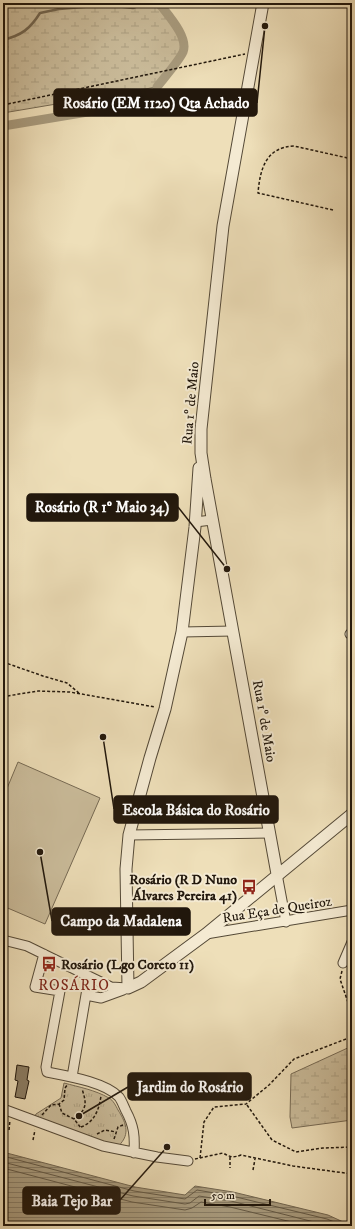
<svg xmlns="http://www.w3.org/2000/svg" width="355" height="1229" font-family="'IM FELL DW Pica',serif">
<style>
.wetland{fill:url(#wetland-marsh);stroke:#766a54}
.park{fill:url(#park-tufts);stroke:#766a54}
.garden{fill:#cbbd9c;stroke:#766a54}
.water{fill:url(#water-rules);stroke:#726650}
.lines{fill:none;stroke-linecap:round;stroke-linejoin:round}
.shore{stroke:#645945;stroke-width:1}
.stream{stroke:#726650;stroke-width:2.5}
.canal{stroke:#a89b7e;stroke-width:9}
.building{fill:#8c7f66;stroke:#21170c}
.minor-casing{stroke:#544937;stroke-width:11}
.tertiary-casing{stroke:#544937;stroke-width:13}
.path{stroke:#21170c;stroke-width:1.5;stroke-dasharray:3 2;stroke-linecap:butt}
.minor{stroke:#f4ead2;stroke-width:9}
.tertiary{stroke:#f4ead2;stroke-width:11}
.labels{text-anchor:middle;stroke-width:4;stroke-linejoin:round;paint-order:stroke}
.street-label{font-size:14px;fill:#21170c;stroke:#f4ead2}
.poi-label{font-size:14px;font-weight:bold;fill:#21170c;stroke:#f4ead2;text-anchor:end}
.neighbourhood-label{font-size:15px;letter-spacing:1px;fill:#7a1f14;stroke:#f4ead2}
.leader{fill:none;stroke:#21170c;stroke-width:1.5}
.callout-dot{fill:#21170c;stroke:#f4ead2;stroke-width:1.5}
.callout{fill:#21170c;stroke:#21170c;stroke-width:1.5}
.callout-label{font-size:15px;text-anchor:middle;font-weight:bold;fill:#fff}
</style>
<defs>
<pattern id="wetland-marsh" width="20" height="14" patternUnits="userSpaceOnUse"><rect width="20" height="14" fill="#cbbd9c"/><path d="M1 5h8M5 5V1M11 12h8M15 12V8" fill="none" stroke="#aea285"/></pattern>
<pattern id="park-tufts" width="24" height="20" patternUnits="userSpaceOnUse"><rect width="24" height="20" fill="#cbbd9c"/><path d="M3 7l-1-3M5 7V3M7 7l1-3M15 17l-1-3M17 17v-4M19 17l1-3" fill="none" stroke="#aea285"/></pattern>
<pattern id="water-rules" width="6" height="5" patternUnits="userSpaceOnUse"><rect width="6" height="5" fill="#a89b7e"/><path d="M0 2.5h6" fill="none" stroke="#887d66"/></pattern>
</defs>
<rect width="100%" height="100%" fill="#eedfb9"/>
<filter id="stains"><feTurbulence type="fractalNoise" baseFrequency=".005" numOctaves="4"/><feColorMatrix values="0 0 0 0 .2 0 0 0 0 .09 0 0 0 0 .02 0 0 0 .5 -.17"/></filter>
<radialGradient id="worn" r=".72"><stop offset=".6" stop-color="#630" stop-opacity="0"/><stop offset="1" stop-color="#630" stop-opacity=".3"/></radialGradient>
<path class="wetland" d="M3,3H159C166,12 183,32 184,42C184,54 164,77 157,87L3,113Z
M352,1046V1120L292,1128L290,1117L291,1074Z"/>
<path class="park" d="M64,1083C79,1087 95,1090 109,1098C113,1100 116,1106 118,1110C127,1124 131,1136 116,1148L34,1118L36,1114L61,1098Z"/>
<path class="garden" d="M18,762L100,798L45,924L3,906V798Z"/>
<path class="water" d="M3,1152L135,1187L185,1195L195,1186L233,1192L328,1215L352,1226H3Z"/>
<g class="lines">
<path class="shore" d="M3,1156L134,1191L185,1199L197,1190L232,1196L327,1219L344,1226
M3,1162L133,1196L185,1204L190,1203L199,1196L231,1201L330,1226
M3,1168L132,1202L185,1210L192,1208L201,1202L230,1207L308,1226"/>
<path class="stream" d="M3,40C22,35 30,29 40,13L59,9L107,5L133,8L144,3"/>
<path class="canal" d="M157,87C164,78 179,61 183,52C189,37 167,14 159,3
M3,126L148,102"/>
</g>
<path class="building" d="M17,1065L29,1067L27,1080L29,1081L25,1099L15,1097L18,1081L15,1080Z"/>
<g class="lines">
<g class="minor-casing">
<path id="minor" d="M195,522L212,520
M182,632L233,631
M350,634L352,635
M129,835L270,833
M277,874L286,922
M206,934L352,910
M3,940L27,946L111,987L128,988
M44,954L35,987L60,991L46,1067L47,1072C67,1076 105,1082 119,1097C122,1101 124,1107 126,1111C134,1126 135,1136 134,1153
M343,963L352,942
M86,995L101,998L123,990
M72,1077L89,977
M3,1109L103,1146L157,1157L188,1161"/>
</g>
<g class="tertiary-casing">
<path id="tertiary" d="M263,3L223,226L201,429V453L205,479L277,874
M199,468L195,527L182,632L165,709L150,758L129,835L126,869L128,988L141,982L206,934L352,814"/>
</g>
<path class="path" d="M3,105L245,54
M333,210L258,193C260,169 266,147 294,146L352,159
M3,662L43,676L67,683L79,693
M3,698L7,696L38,691L70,692L155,707
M342,971L340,979L352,1014
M59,1104L62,1113L74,1119L81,1128
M247,1105L272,1140L296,1152L323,1148L352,1147
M42,1115L51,1105L59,1104L64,1100L65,1088L68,1084
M74,1119C87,1109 87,1104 82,1089
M81,1127C95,1122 99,1109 101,1096
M9,1130L10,1120
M97,1134L105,1130L116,1132
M114,1139L118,1127L123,1125
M33,1140L35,1130
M230,1157V1168
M200,1158L204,1122L214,1107L246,1104L269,1085L294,1059L346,1039L352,1034
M195,1159L223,1153C230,1157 233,1158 241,1155L293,1166L352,1174
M253,1170L255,1159"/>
<use href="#minor" class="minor"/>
<use href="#tertiary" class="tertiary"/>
</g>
<defs>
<g id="bus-bare" transform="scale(1.2)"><path d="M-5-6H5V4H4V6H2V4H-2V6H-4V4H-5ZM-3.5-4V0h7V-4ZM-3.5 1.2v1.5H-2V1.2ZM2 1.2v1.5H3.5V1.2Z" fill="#8f2418" stroke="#f4ead2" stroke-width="2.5" paint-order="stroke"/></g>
</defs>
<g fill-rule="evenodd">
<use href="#bus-bare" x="249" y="887"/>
<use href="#bus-bare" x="49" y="964"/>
</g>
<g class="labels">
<g class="street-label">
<text transform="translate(190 403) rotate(-85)" y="5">Rua 1º de Maio</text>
<text transform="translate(265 721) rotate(80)" y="5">Rua 1º de Maio</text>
<text transform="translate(277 909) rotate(-9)" y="5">Rua Eça de Queiroz</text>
</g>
<g class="poi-label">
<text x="237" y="884">Rosário (R D Nuno<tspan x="237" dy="16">Álvares Pereira 41)</tspan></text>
<text x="61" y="969" text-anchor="start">Rosário (Lgo Coreto 11)</text>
</g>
<g class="neighbourhood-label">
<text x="74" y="990">ROSÁRIO</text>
</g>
</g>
<path class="leader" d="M265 26L257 103M227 569L178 507M103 737L114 809M40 852L52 921M79 1116L128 1087M167 1147L120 1200"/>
<g class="callout-dot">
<circle cx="265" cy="26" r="4"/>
<circle cx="227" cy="569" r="4"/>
<circle cx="103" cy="737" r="4"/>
<circle cx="40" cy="852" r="4"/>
<circle cx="79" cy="1116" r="4"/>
<circle cx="167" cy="1147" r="4"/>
</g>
<g class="callout">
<rect x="54" y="89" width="203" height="27" rx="4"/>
<rect x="27" y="494" width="151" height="27" rx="4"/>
<rect x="114" y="796" width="164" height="27" rx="4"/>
<rect x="52" y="908" width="138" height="27" rx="4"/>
<rect x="128" y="1073" width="123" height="27" rx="4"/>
<rect x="23" y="1187" width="97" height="27" rx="4"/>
</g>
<g class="callout-label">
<text x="156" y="108">Rosário (EM 1120) Qta Achado</text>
<text x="102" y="512">Rosário (R 1º Maio 34)</text>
<text x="196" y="815">Escola Básica do Rosário</text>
<text x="121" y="926">Campo da Madalena</text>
<text x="190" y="1092">Jardim do Rosário</text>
<text x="72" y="1206">Baia Tejo Bar</text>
</g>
<rect width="355" height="1229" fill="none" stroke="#eedfb9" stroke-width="16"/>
<rect x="4" y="4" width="347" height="1221" fill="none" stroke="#21170c" stroke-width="2"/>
<rect x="8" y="8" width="339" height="1213" fill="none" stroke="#21170c"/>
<path d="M205 1199v6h65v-6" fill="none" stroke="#21170c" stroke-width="2"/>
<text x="211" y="1199" font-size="12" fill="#21170c" stroke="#f4ead2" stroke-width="3" paint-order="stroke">50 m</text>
<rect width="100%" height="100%" filter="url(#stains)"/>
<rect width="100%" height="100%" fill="url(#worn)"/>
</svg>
